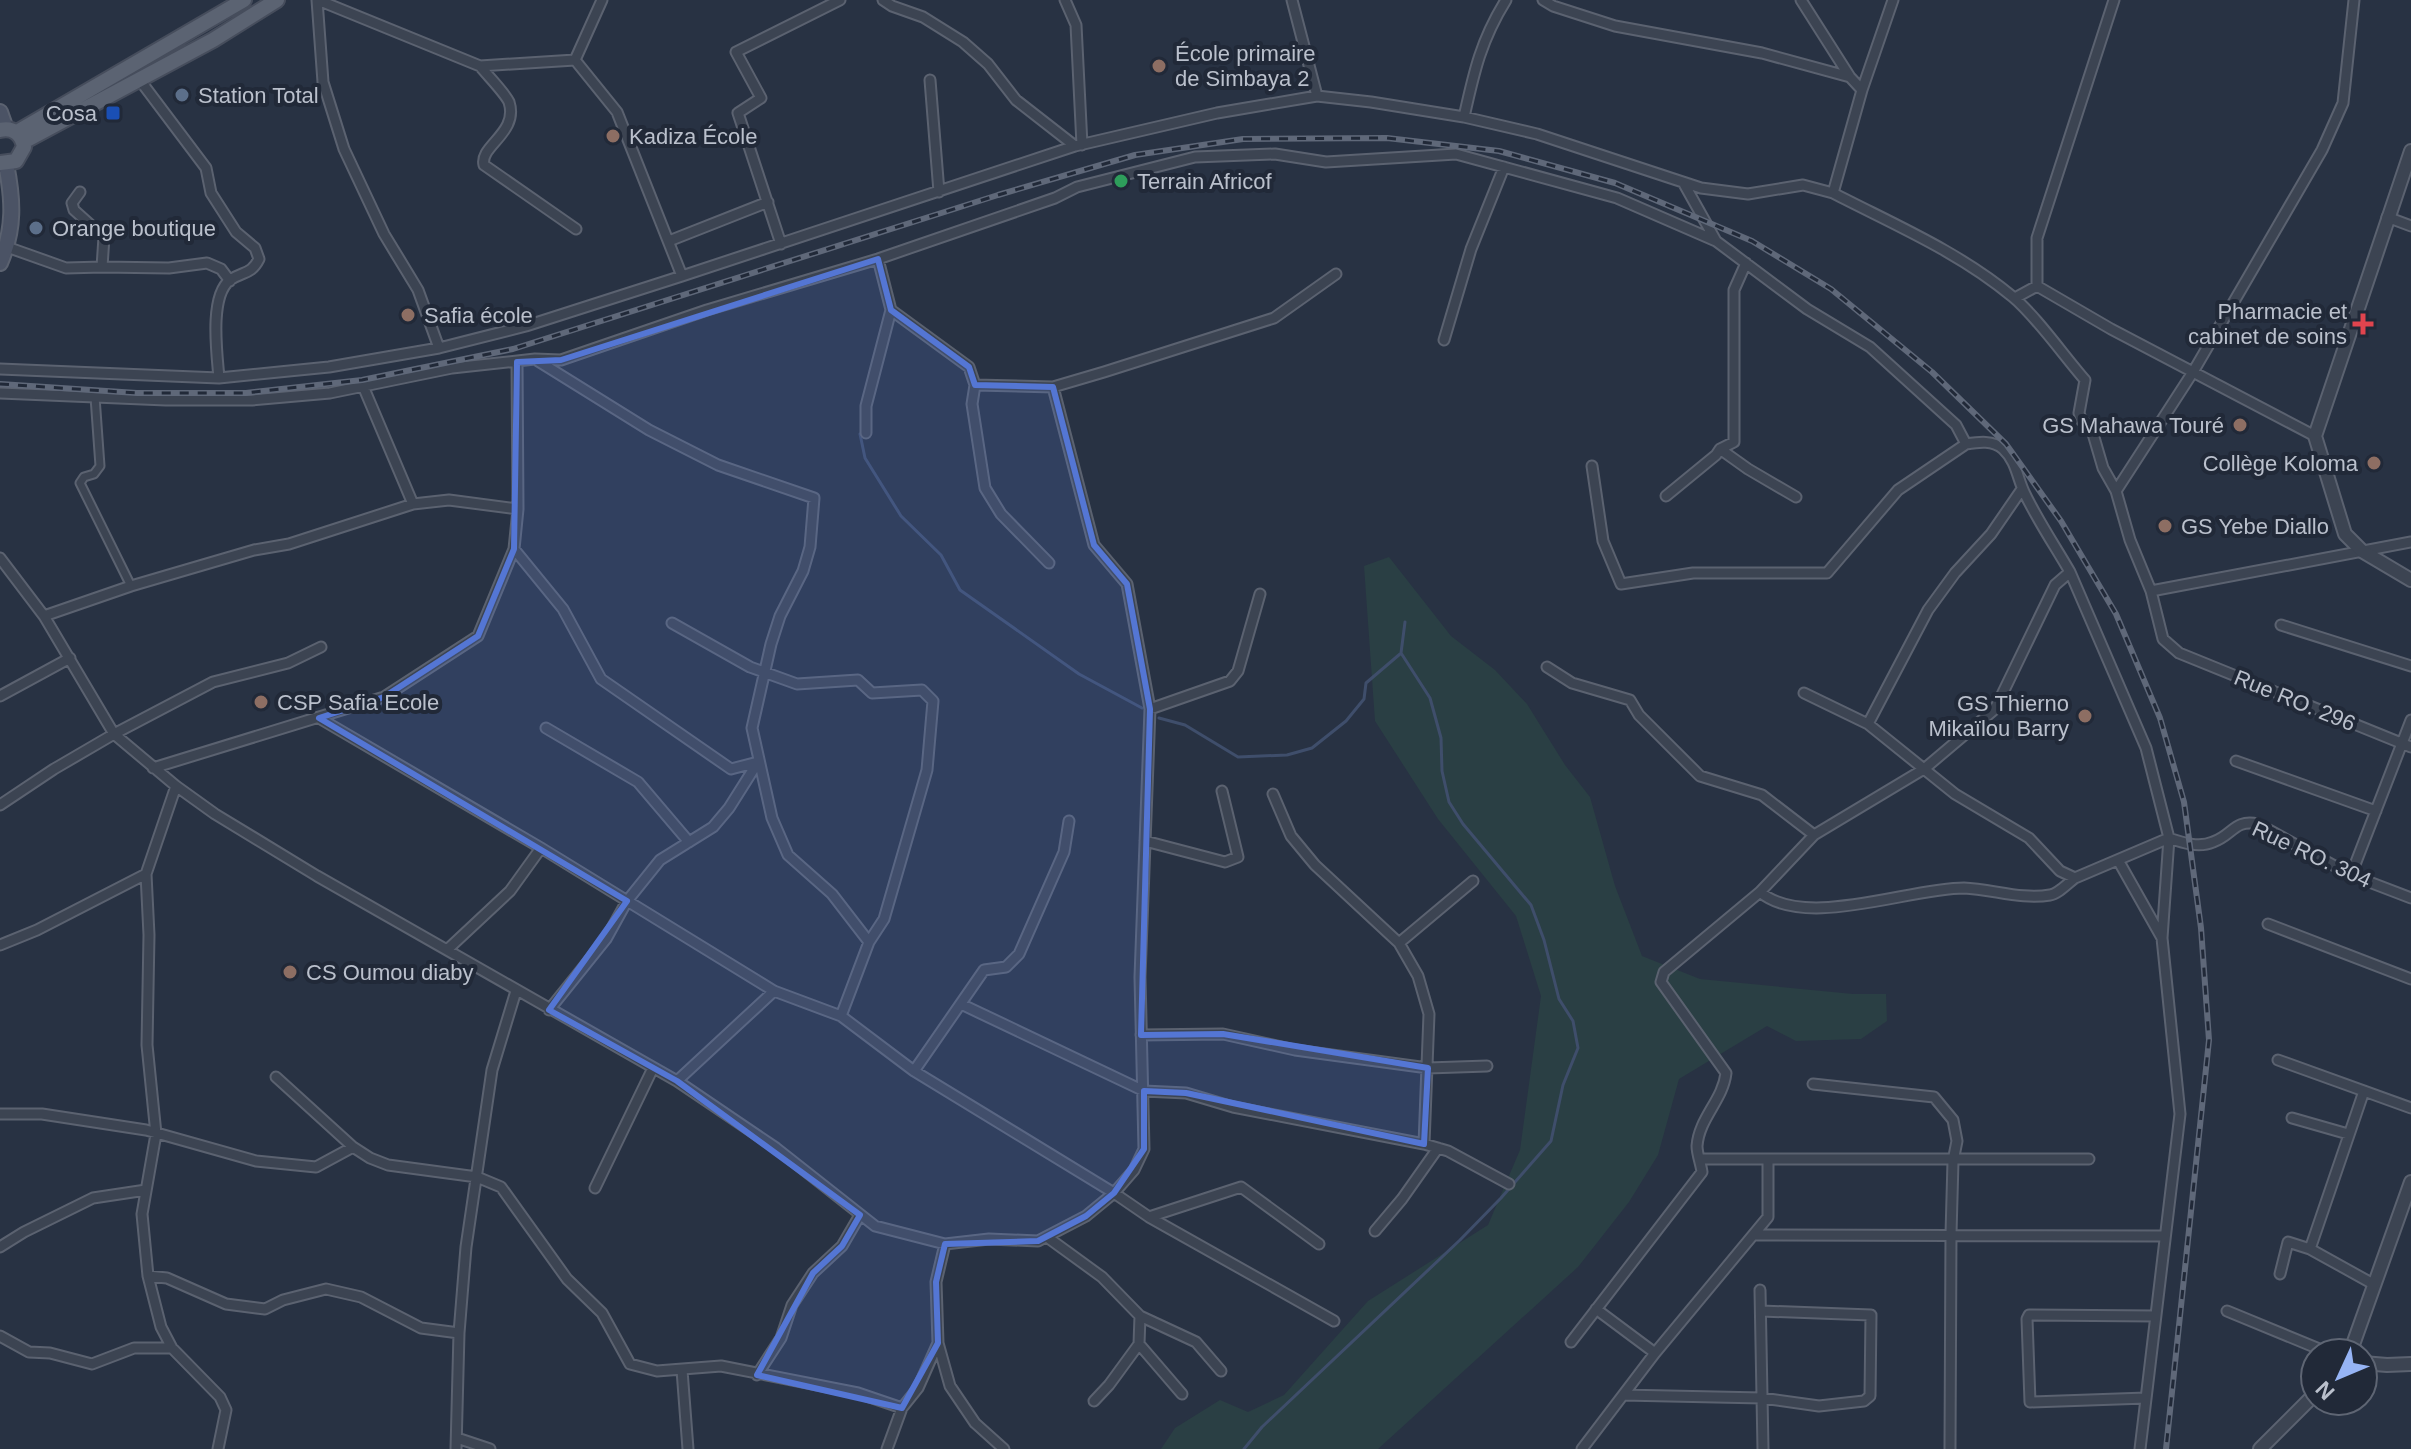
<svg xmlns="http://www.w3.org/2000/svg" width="2411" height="1449" font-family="Arial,sans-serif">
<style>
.green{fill:#2a3f44}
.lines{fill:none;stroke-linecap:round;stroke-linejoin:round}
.stream{stroke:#3f4e6b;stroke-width:3}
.pedestrian-casing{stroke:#5b6270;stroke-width:11}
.minor-casing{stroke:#5b6270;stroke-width:13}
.tertiary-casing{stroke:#5b6270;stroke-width:16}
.secondary-casing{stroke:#5b6270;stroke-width:18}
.primary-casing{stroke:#464d5c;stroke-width:18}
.pedestrian{stroke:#3c4452;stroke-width:7}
.minor{stroke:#3c4452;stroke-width:9}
.tertiary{stroke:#3c4452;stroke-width:12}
.secondary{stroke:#4b5365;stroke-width:14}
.primary{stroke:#5b6372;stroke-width:14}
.rail-casing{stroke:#5f6879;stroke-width:6}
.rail{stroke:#212938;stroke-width:3;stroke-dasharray:9;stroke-linecap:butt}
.marked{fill:#5476d4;fill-opacity:0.2;stroke:#5476d4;stroke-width:6;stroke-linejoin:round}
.education-dot{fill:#8d6e63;stroke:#212938;stroke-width:3}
.service-dot{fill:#5c6f8a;stroke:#212938;stroke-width:3}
.transit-dot{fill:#1a4fb4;stroke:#212938;stroke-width:3}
.leisure-dot{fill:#2e9e5b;stroke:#212938;stroke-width:3}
.health-dot{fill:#e0444e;stroke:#212938;stroke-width:3}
.labels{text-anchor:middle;stroke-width:8;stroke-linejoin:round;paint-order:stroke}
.poi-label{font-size:22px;fill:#bac0cc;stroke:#212938;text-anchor:start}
.street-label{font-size:22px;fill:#bac0cc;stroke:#212938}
</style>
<rect width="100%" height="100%" fill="#283243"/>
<path class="green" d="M1389,557L1451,636L1495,670L1527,704L1565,765L1590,797L1615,886L1642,956L1700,979L1853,994H1886L1887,1021L1861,1039L1796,1041L1767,1026L1679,1079L1658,1155L1629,1202L1578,1267L1378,1449H1161L1175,1428L1220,1400L1248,1412L1284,1395L1368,1301L1488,1225L1520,1150L1541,996L1516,916L1438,819L1375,721L1364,566Z"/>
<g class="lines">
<path class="stream" d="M860,434L865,458L901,516L941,555L960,590L1079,674L1142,708
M1159,718L1185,725L1238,757L1287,755L1312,748L1346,721L1364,699L1366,683L1400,654
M1244,1449L1262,1427L1460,1240L1501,1198L1551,1141L1563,1085L1578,1048L1573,1021L1559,999L1544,940L1531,905L1463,824L1449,802L1442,771L1441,738L1430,698L1401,653L1405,622"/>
<g class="pedestrian-casing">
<path id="pedestrian" d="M95,397L100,466L94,474L84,477L80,483L131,586"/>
</g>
<g class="minor-casing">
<path id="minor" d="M317,0L323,82L344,149L384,234L418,290L439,348
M318,0L480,66L575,60L602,0
M883,0L892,6L923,17L963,42L988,64L1016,100L1075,146
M1065,0L1076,25L1082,145
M1292,0L1317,96
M1543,0L1553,6L1615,26L1762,53L1850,77
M1801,0L1850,77L1862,90
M1893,0L1862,90L1833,193C1895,225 1959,252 2013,297C2036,316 2064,356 2085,380L2079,413L2082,421L2091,427L2103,468L2116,491L2130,540L2151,591L2163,639L2179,653L2411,747
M2114,0L2037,238V286L2111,329L2315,436
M575,60L617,112L682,276
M480,66C487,75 505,93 509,102C519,133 479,146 484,165L576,229
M139,79L206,168L211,193L236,232L255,248L259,259C251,275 243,271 230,280C209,296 217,354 219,378
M930,80L939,192
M1464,117C1474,72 1481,40 1506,0
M1683,182L1716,241
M2387,217L2411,226
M669,241L768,202
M781,244L738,113L761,98L736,52L840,0
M7,247L66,268L102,267L104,237L74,210L72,203L80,192
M102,267L169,268L207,263L221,269L230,281
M2015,298L2037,286
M891,310L969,367L975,385L1053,387L1104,372L1274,318L1336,274
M1444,340L1471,249L1504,167
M538,361L649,430L718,465L814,498L810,547L803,571L780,616L771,644L752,728L772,818L788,855L832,894L869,942
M0,369L219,378L329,367L439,348L526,326L682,276L1075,146L1217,113L1317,96L1371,102L1464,117L1537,134L1701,188L1748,194L1803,185L1833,193
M975,385L972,404L985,488L1001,514L1049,563
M363,386L413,504
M0,393L166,400H252L330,393L452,368L535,359L561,360L707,310L878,259L1055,198L1077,187L1195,157L1275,154L1326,162L1456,154L1617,198L1716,241L1807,309L1870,347L1956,425L1966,444C1979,442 1993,440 2003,449C2017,462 2017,478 2025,494C2038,521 2055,546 2070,572
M866,433V406L891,310L878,259
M1720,449L1748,469L1796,497
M1592,466L1603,541L1621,584L1693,573H1827L1898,490L1966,444
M2116,491L2193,372L2322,150L2343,103L2354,0
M1666,496L1716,455L1720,449L1734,442V290L1746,263
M514,549L563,609L601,679L731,769L758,762
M0,558L44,616L114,734L176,786L215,814L317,876L677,1081L776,1148L875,1226L945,1244L989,1239L1038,1241L1086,1216L1114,1193L1134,1170L1144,1149L1140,977L1150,709L1127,584L1094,545L1053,387
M2151,591L2411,542
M44,616L131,586L254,550L289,544L413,504L449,500L518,509
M672,623L750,667L797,684L858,680L872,693L922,690L933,701L927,770L884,919L869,942L841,1016
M2281,625L2411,666
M1547,667L1572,683L1630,700L1639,715L1700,776L1762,795L1814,835
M1804,693L1868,724L1928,610L1955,573L1991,534L2022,489
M0,696L70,658
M1150,709L1230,681L1238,671L1260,594
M319,718L541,848L774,991L841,1016L914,1071L1114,1193L1149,1217L1334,1321
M1868,724L1955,794L2029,838L2060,871L2075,878L2169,838C2183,843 2199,848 2213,842C2233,835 2234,819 2258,824L2351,875L2411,898
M546,728L638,782L689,842
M2236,761L2376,811
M153,768L384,697L478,636L514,549L518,509L517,362
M176,786L146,874L149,935L147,1045L156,1134L142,1214L148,1276L161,1327L172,1348L220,1397L226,1410L218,1449
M1273,794L1291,836L1315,865L1399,943L1418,976L1429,1014L1424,1144
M0,805L54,769L114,734L213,682L288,663L321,647
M1145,841L1225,862L1238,857L1222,791
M2118,860L2162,938
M2351,875L2411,720
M1760,892C1805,930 1909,888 1964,888C1992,889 2022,900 2050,895C2058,894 2067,884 2075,878
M2268,924L2411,979
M1399,943L1473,881
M0,945L37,930L146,874
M448,949L510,891L541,848
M961,1004L1144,1091L1186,1093L1233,1107L1424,1144L1448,1151L1509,1184
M549,1010L606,939L627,901L660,860L713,827L729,808L758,762
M1141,1035L1223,1034L1295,1050L1428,1068L1487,1066
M2278,1060L2411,1108
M914,1071L984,970L1006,967L1019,954L1064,852L1069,821
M276,1077L353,1147L370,1158L388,1165L477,1177L501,1187L567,1279L602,1313L630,1364L657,1371L721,1366L858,1393L902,1408
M677,1081L774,991
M1813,1084L1934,1097L1953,1120L1957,1141L1953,1161L1951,1234L1950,1449
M0,1114H42L146,1130L256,1161L316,1167L353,1147
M2292,1118L2348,1134
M1700,1159H2089
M595,1188L653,1068
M1149,1217L1241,1187L1319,1244
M1375,1231L1402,1199L1438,1148
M1755,1235L2165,1236
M1047,1237L1102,1277L1140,1316L1139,1344L1182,1394
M945,1244L936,1282L938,1343L950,1386L975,1423L1004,1449
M0,1247L24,1232L93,1198L146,1190
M2310,1249L2364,1091
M2280,1274L2288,1242L2310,1249L2375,1285
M148,1276L167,1278L226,1304L265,1309L283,1300L326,1289L361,1297L421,1328L459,1333
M1760,1290L1763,1449
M1596,1309L1655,1353
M2227,1311L2329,1353
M1140,1316L1196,1342L1221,1371
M0,1336L29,1352L50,1353L92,1364L134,1348H172
M1571,1342L1702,1172C1701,1164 1697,1154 1697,1146C1699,1118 1723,1100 1726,1073L1661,982L1664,972L1760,892L1814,835L1924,769L1995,709L2055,585L2070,572L2146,748L2169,838L2162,938L2180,1114L2140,1449
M682,1370L688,1449
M757,1375L781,1338L792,1305L813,1273L842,1246L860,1215
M1623,1395L1762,1398L1819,1406L1864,1401L1870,1396L1871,1315L1761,1311
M2146,1398L2030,1402L2027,1319L2029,1315L2155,1316
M1094,1401L1109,1385L1139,1344
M457,1438L490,1449
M456,1449L459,1333L466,1247L492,1070L516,991
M887,1449L902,1408L918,1388L938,1343
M1582,1449L1655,1353L1768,1217V1159"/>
</g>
<g class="tertiary-casing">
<path id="tertiary" d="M2411,151L2315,436L2345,534L2362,551L2411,580
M2350,1353L2411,1182
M2363,1363L2387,1365L2411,1364
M2260,1449L2315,1394"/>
</g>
<g class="secondary-casing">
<path id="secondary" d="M0,112L6,129
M0,263C15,229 13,199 6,164"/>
</g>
<g class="primary-casing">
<path id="primary" d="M0,130C13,127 22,134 24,147L16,161L0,163
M17,132L244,0
M23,142L213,40L277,0"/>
</g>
<use href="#pedestrian" class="pedestrian"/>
<use href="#minor" class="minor"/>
<use href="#tertiary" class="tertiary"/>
<use href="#secondary" class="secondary"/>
<use href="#primary" class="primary"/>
<g class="rail-casing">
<path id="rail" d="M0,384L137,393H246L362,380L513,349L998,195L1135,155L1243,139L1387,138L1499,151L1615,183L1752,241L1831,289L1932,372L2006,444L2061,521L2116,614L2160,718L2184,802L2201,928L2209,1040L2166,1449"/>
</g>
<use href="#rail" class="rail"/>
</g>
<path class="marked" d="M878,259L891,310L969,367L975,385L1053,387L1094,545L1127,584L1150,709L1141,1035L1223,1034L1428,1068L1424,1144L1186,1093L1144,1091V1149L1114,1193L1086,1216L1038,1241L945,1244L936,1282L938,1343L902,1408L757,1375L813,1273L842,1246L860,1215L677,1081L549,1010L627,901L319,718L384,697L478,636L514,549L517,362L561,360Z"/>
<g class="education-dot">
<circle cx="1159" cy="66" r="8"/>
<circle cx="613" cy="136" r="8"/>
<circle cx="408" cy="315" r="8"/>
<circle cx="2240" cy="425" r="8"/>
<circle cx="2374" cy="463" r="8"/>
<circle cx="2165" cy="526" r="8"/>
<circle cx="261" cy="702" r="8"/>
<circle cx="2085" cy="716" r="8"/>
<circle cx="290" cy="972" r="8"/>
</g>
<g class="service-dot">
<circle cx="182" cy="95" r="8"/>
<circle cx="36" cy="228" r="8"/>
</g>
<rect class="transit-dot" x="105" y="105" width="16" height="16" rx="4"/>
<circle class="leisure-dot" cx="1121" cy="181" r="8"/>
<path class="health-dot" d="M2359 312h8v8h8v8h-8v8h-8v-8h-8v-8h8z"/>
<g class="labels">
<g class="poi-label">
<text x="1175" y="61">École primaire<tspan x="1175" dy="25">de Simbaya 2</tspan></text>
<text x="198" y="103">Station Total</text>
<text x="97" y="121" text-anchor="end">Cosa</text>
<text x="629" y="144">Kadiza École</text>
<text x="1137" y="189">Terrain Africof</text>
<text x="52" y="236">Orange boutique</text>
<text x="2347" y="319" text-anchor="end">Pharmacie et<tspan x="2347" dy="25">cabinet de soins</tspan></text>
<text x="424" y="323">Safia école</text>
<text x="2224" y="433" text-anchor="end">GS Mahawa Touré</text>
<text x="2358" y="471" text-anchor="end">Collège Koloma</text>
<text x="2181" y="534">GS Yebe Diallo</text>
<text x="277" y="710">CSP Safia Ecole</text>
<text x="2069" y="711" text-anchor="end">GS Thierno<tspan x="2069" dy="25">Mikaïlou Barry</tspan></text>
<text x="306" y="980">CS Oumou diaby</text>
</g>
<g class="street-label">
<text transform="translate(2295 700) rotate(22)" y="8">Rue RO. 296</text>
<text transform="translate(2312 854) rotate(25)" y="8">Rue RO. 304</text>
</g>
</g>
<g transform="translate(2339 1377) rotate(226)"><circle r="38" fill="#212938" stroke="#5e6573" stroke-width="2"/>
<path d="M0-6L14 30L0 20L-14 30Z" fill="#96b4f5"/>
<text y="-12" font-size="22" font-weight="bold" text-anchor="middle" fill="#bac0cc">N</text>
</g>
</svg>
